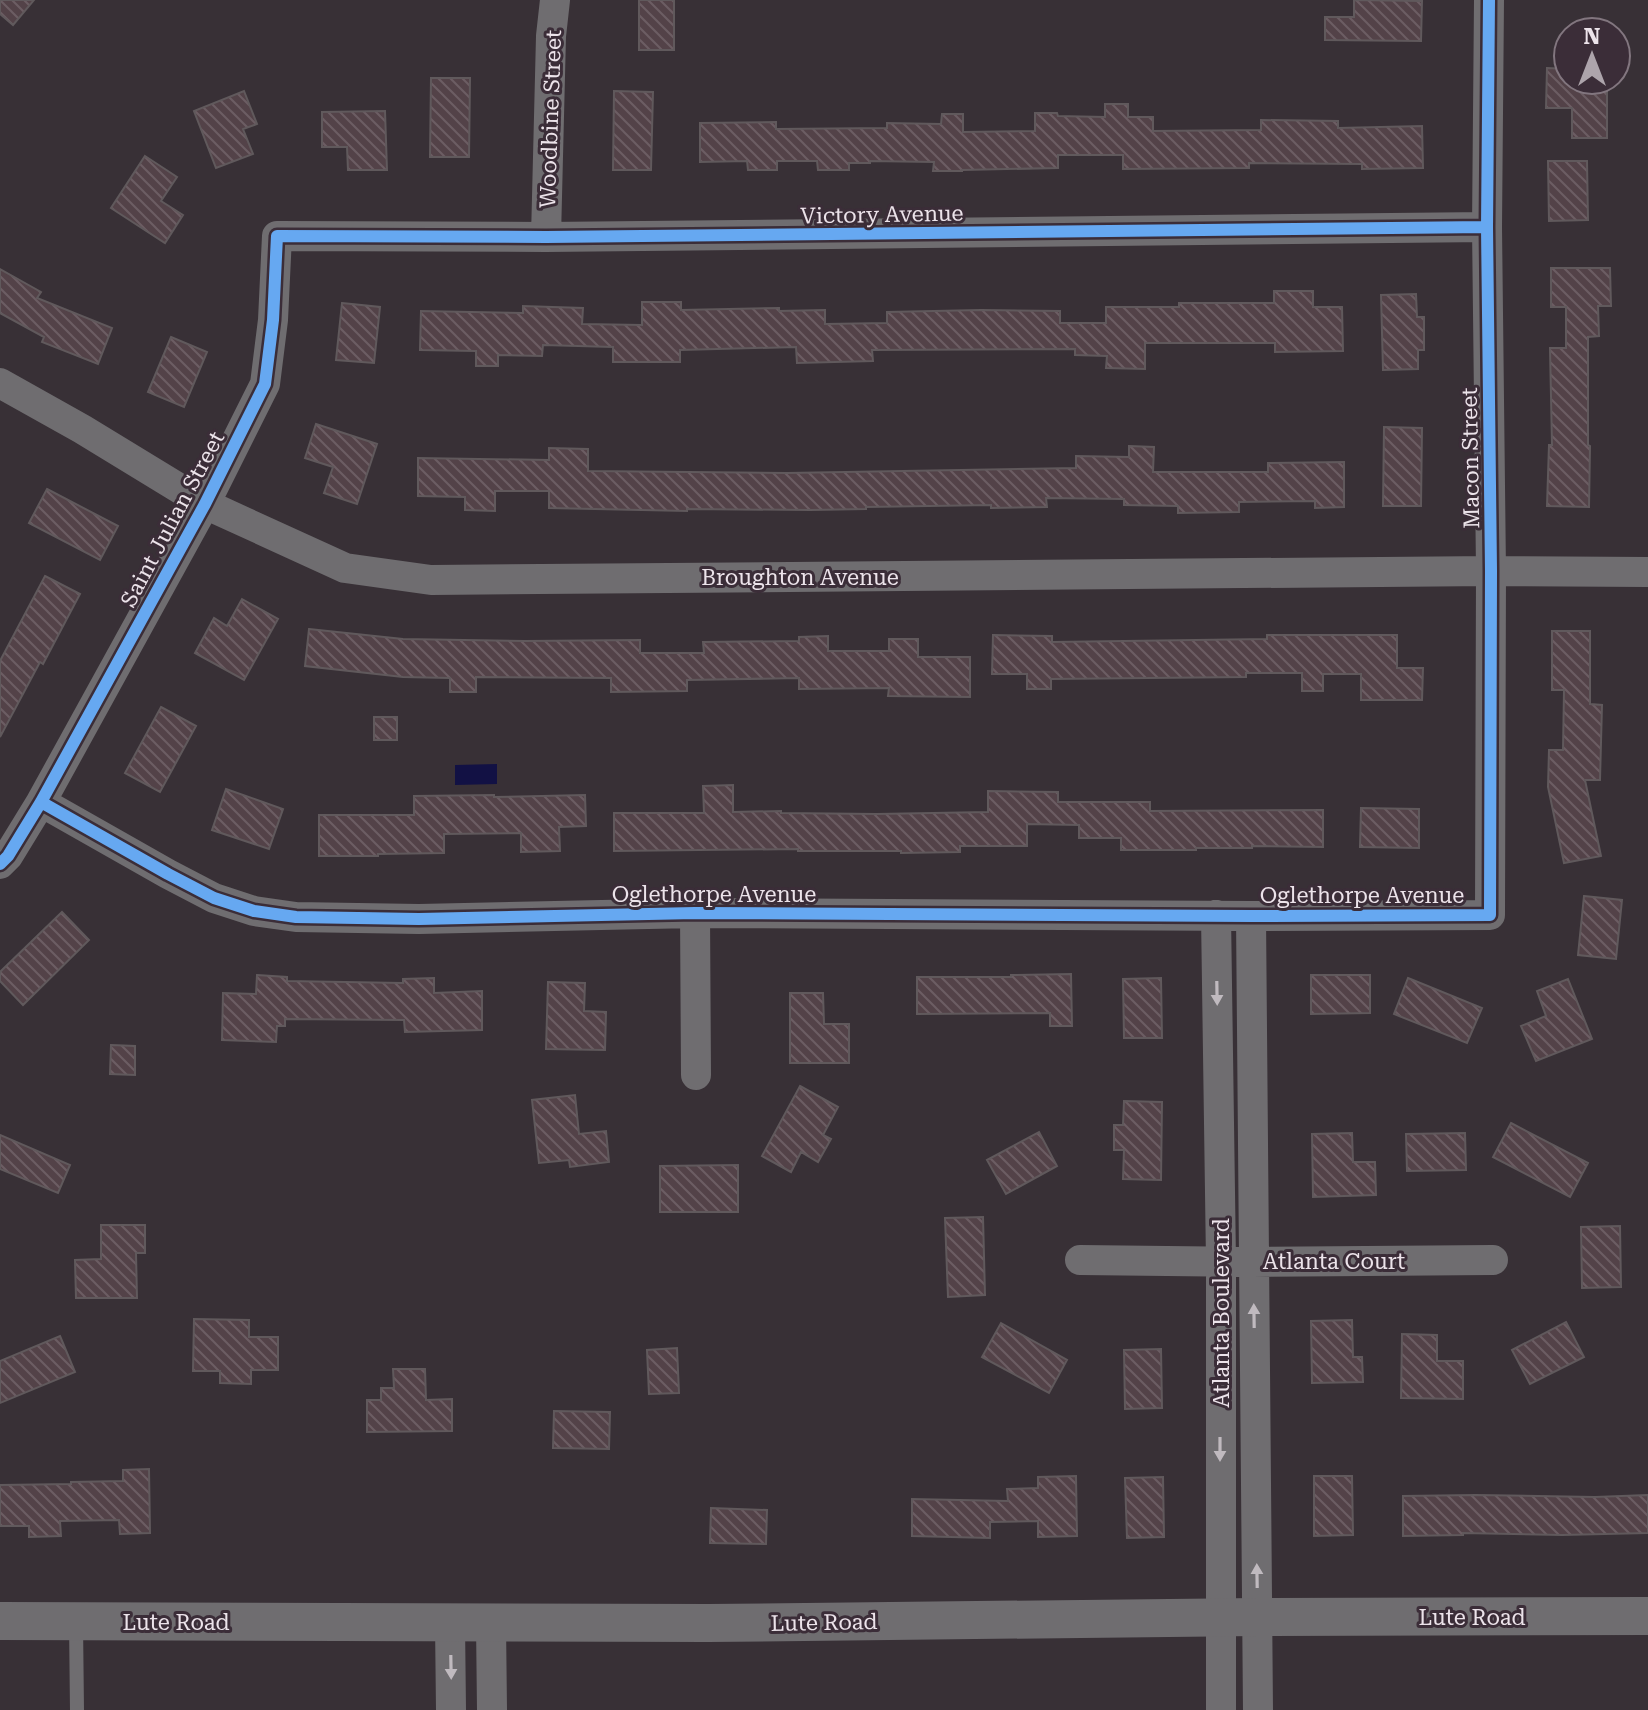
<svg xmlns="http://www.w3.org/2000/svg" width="1648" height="1710" font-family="'Roboto Serif',serif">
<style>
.water{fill:#121144}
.building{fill:url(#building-back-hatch);stroke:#60595c;stroke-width:2}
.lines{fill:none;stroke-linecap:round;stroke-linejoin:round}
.service{stroke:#6f6d70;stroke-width:14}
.minor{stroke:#6f6d70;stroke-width:30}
.tertiary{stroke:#6f6d70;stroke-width:38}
.cycleway-casing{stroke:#3b2d38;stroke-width:17}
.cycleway{stroke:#66a8f1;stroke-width:12}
.oneway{fill:#c0babf}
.labels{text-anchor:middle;stroke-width:6;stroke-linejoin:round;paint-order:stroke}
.street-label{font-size:22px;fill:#ece3ea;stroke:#3b2d38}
</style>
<defs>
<pattern id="building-back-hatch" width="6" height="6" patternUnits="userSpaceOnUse" patternTransform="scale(2)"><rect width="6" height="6" fill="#534248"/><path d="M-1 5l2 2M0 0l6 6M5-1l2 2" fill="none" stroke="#6c5d63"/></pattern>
</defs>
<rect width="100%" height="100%" fill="#383036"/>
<path class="water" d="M497,764V784L455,785V765Z"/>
<path class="building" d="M0,0H34L13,25L0,14Z
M639,0H674V50H639Z
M1354,0L1422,1L1421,41L1325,40V17H1354Z
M1547,68L1568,69V80H1607V138H1572V108H1546Z
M431,78H470L469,157H430Z
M244,91L257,124L243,129L253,154L216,168L194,111Z
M614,91L653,92L651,170H613Z
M1105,104H1128V117H1153V131L1261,130V120L1338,121V128L1422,126L1423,168L1362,169V164L1249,163V168L1123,169V155H1058V168L962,170V171H933L934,162L870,161V163H849V170H818L817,161H777V170H748L747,161L700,162V123L776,122V129L887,128V123L941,124L942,114H963V132L1035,131V113H1057L1058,116L1105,117Z
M385,111L387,170H348L347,147H322V112Z
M145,156L177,177L161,201L183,215L165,243L111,208Z
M1548,161H1587L1588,220L1549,221Z
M1551,268H1610L1611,306H1598L1599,336L1588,337V445L1590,446L1589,507L1547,506L1549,445H1552L1550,348H1566V307H1551Z
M0,269L41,292L37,298L112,328L98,364L42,342L44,337L0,313Z
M1274,291H1313V307H1342L1343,351L1275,352V343H1145V369L1106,368L1107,356L1075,355V349L872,350L873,361L797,363L796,347L680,350V362H613V347L543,345L542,356L498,355V366H476V351L420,350L421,311L523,313V306L583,308L582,324L642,325V302H681V310L779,308V311L825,310V324L887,323V312L981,310L1060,311V323H1106V307H1179V303H1274Z
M1416,294L1417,317H1424V350H1418V369L1383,370L1381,295Z
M342,303L380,307L374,363L336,360Z
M171,337L207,352L184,407L148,392Z
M316,424L377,444L357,504L324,493L333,467L305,458Z
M1384,427L1422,428L1421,506H1383Z
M1129,446L1154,447L1153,472H1268V463L1344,462V507L1315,508V501L1239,502V512L1178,513V506L1124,505V499L1046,498L1047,507L991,508V505L866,507V509L810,510L687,509V511L549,508V491H495V511L465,510V497L418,496V458L549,460V448L588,449V471L787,473L1076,468V456L1129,457Z
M47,489L118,526L100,560L29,523Z
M45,576L80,594L43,664L40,662L0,737V661Z
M242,599L278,619L244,680L195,653L214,618L227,626Z
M309,629L403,639L525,641L640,640V653H704L703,642L799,641V637L828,636V651H889V639H918V657H970V697L888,696L889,688L799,689V678L687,680V691L611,692V678L476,677V692H450V678L403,677L305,666Z
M1552,631H1590V704L1602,705L1600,780H1585L1601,856L1564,863L1548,787L1549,750H1563L1564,690H1552Z
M993,635L1052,636V642L1267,639V635H1397V668H1423L1422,700H1361V674H1323V691H1302V673H1246V677L1051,679V689H1027V674H992Z
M161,707L196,726L160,792L125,773Z
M374,717H397V740H374Z
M733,785V812L781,811V813L877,814L988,812V791L1058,792V802H1150V811L1323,810V847L1252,846V848H1196V850H1121V838H1079V825L1027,824V846H960V852L901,853V851H798V849L614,851V813H704L703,786Z
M226,789L283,809L269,849L212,830Z
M494,795V797L585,795L586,826L559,827L560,851L521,852V833L444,834V853L378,854V856H319V815H414V796Z
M1361,808L1419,809V848L1360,847Z
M1584,896L1622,900L1616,959L1578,955Z
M62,912L89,940L23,1005L0,981V972Z
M1071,974L1072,1026H1050V1013L917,1014V977H1011V975Z
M257,975L287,977V981L403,983V979L434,978V993L482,991V1030L405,1032L404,1020L285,1019V1026H277L276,1042L222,1040L223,993L256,994Z
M1311,975H1370V1013L1311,1014Z
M1161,978L1162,1038H1124L1123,979Z
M1408,978L1482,1008L1467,1043L1394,1014Z
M1568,979L1592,1039L1536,1061L1521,1026L1546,1016L1537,991Z
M548,982L585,983L584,1011L606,1012L605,1050L546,1049Z
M790,993H823L824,1024H849V1063H790Z
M111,1045L135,1046V1075L110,1074Z
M800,1086L838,1107L823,1135L831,1139L818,1162L801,1152L791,1172L762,1156Z
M575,1095L579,1134L606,1131L609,1162L570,1167L569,1160L539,1163L532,1100Z
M1124,1101L1162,1102L1161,1180L1123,1179L1124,1150H1114V1125H1123Z
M1511,1123L1588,1163L1570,1197L1493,1157Z
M1039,1132L1057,1166L1006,1194L987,1160Z
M1352,1133L1353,1162H1375L1376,1195L1313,1197L1312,1134Z
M1465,1133L1466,1170L1407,1171L1406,1134Z
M0,1135L70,1165L58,1193L0,1169Z
M738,1165V1212H660V1166Z
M983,1217L985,1295L948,1297L945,1218Z
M101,1225H145V1253H136L137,1298H76L75,1260L101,1259Z
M1620,1226L1621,1287L1582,1288L1581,1227Z
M194,1319L249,1320V1337H278V1370H251V1384L220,1383V1371H193Z
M1352,1320L1353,1357H1362L1363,1382L1312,1383L1311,1321Z
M1566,1322L1584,1357L1530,1384L1512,1350Z
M1001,1323L1067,1360L1049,1393L982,1357Z
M1402,1334L1437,1335V1361H1463V1399L1401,1398Z
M60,1336L75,1372L0,1403V1361Z
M677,1348L679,1393L649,1394L647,1350Z
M1161,1349L1162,1408L1125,1409L1124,1350Z
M393,1369H425L426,1400L452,1399V1431L367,1432V1400H381V1388H394Z
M554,1411L610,1412L609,1449L553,1448Z
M149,1469L150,1533L120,1534L119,1520L60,1521L61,1536L29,1537V1526H0V1485L71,1484V1482L123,1481V1470Z
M1076,1476L1077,1536L1038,1537V1521L990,1522V1538L912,1536V1499L1008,1501L1007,1489L1038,1488V1477Z
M1314,1476H1352L1353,1535L1314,1536Z
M1163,1477L1164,1537L1127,1538L1125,1478Z
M1476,1495L1595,1497L1648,1495V1533L1562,1535L1463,1533V1535L1403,1536V1496Z
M711,1508L767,1510L766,1544L710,1543Z"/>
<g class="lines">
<path class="service" d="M76,1622L77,1710"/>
<path class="minor" d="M546,237L551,36L555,0
M0,383L82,429L205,504L345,568L431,580L1491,571L1648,572
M41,802L168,874L214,898L254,911L296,917L419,919L695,913L1251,916L1490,915L1491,571L1487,227L1489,0
M0,864L8,856L41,802L205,504L265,384L273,320L277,236L546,237L1487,227
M695,913L696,1075
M1216,915L1221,1261V1710
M1251,916L1258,1710
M1080,1260L1254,1262L1493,1260
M450,1623L451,1710
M491,1623L492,1710"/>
<path class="tertiary" d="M0,1621L708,1623L1257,1617L1648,1616"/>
<g class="cycleway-casing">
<path id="cycleway" d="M41,802L168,874L214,898L254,911L296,917L419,919L695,913L1251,916L1490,915L1491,571L1487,227L1489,0
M0,864L8,856L41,802L205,504L265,384L273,320L277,236L546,237L1487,227"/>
</g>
<use href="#cycleway" class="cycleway"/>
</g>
<defs><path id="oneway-solid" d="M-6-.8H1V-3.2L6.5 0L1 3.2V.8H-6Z" transform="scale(2)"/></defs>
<g class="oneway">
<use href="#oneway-solid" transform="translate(1217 993) rotate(89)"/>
<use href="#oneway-solid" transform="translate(1254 1316) rotate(-91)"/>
<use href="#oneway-solid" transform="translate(1220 1449) rotate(90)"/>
<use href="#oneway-solid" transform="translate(1257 1576) rotate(-91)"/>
<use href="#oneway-solid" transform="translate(451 1667) rotate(89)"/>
</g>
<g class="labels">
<g class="street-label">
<text transform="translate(550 119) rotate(-88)" y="8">Woodbine Street</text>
<text transform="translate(882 214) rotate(-1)" y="8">Victory Avenue</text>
<text transform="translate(1470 458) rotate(-91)" y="8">Macon Street</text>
<text transform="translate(172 519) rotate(-62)" y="8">Saint Julian Street</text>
<text x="800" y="585">Broughton Avenue</text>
<text x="714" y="902">Oglethorpe Avenue</text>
<text x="1362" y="903">Oglethorpe Avenue</text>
<text x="1334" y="1269">Atlanta Court</text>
<text transform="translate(1221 1313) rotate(-90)" y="8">Atlanta Boulevard</text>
<text x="1472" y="1625">Lute Road</text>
<text x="176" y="1630">Lute Road</text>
<text transform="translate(824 1622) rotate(-1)" y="8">Lute Road</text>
</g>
</g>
<g transform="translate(1592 56)"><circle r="38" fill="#3b2d38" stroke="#82767f" stroke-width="2"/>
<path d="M0-6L14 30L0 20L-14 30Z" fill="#ada4ab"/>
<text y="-12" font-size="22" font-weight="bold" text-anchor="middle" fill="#ece3ea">N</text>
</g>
</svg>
